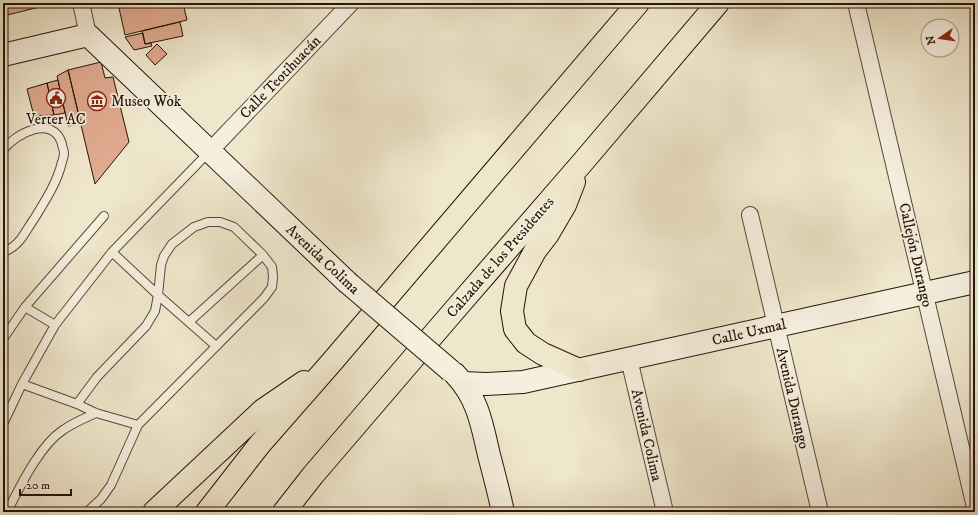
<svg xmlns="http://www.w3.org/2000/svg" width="978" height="515" font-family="'IM FELL DW Pica',serif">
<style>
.building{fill:#e0aa90;stroke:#281309}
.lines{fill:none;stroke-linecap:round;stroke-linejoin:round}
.lane-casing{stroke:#5a483a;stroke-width:10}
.street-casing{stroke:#5a483a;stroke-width:18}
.secondary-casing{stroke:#281309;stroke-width:24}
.highway-casing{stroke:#281309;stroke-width:24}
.lane{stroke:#f5efde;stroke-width:8}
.street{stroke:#f5efde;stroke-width:16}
.secondary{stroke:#f5efde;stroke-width:22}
.highway{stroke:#efe7cc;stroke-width:22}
.secondary-bridge-casing{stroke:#281309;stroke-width:24;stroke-linecap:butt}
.secondary-bridge{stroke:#f5efde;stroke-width:22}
.labels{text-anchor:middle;stroke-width:3.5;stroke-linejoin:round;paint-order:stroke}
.street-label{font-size:15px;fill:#281309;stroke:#f5efde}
.poi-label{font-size:15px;fill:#281309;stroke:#f5efde;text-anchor:start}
</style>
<rect width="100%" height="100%" fill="#efe7cc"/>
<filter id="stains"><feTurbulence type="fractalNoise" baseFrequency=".005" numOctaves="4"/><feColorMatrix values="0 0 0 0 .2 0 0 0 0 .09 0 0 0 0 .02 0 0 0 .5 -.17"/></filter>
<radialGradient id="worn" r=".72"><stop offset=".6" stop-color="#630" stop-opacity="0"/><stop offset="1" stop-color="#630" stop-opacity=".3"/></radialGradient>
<path class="building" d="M3,3H52V4L3,16Z
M139,3H183L187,20L125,35L119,8Z
M180,22L183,36L145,44L142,31Z
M143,33L145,44L151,43L152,46L134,50L125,37Z
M157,44L167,54L155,65L146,55Z
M101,62L105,78L113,77L129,142L95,184L68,70Z
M68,70L81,124L68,126L57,76Z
M58,80L65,113L54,115L47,83Z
M47,83L54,115L34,116L27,89Z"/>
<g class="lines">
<g class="lane-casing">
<path id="lane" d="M3,150C16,133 53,114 62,144C62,147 64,150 64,153C64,156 63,159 62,162C57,183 45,201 34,219C29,226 25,234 20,240C16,245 9,250 3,252
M112,252L158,295L216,346
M25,307L104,216
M189,322L263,255
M3,339L25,307L55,325
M77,404L97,377L146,326L155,311L158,295L161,265L164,256L172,244L194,227L208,222H220L234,227L263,255L272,267L273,277L272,287L264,298L138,425L96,413L77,404L22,384L55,325L112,252L209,152
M3,424L22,384
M7,512C20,487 39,446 63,430C73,423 85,418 96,413
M87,512L101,499L111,485L138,425"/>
</g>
<g class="street-casing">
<path id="street" d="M81,3L88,35
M856,3L975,507
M209,152L351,3
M750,215L820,512
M629,359L665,512"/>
</g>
<g class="secondary-casing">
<path id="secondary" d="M3,55L88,35L347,282
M455,374C478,398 482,425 489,455C494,474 499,493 503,512
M463,383L486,384L523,382L975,282"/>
</g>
<g class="highway-casing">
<path id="highway" d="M574,182L565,205L548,234L535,251L516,286L512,311L515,329L526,343L543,354L579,370
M154,512L263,410L304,382
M207,512L260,444L331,363L638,3
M284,512L313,475L452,313L582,163L718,3"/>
</g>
<use href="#lane" class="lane"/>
<use href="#street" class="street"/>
<use href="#secondary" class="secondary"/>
<use href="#highway" class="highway"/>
<g class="secondary-bridge-casing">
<path id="secondary-bridge" d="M347,282L451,371"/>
</g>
<use href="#secondary-bridge" class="secondary-bridge"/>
</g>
<defs>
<g id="civic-ring" transform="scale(1)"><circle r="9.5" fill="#f5efde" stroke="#8f2418" stroke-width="1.5"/><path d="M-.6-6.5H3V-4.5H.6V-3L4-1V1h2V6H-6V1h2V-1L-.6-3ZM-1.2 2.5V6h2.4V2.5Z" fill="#8f2418"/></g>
<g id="museum-ring" transform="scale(1)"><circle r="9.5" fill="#f5efde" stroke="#8f2418" stroke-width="1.5"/><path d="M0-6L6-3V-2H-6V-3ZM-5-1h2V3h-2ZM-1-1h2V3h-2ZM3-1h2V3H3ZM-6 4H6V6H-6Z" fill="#8f2418"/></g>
</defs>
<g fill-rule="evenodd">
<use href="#civic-ring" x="56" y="98"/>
<use href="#museum-ring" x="97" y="101"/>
</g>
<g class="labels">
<g class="street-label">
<text transform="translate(280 77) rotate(-46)" y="5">Calle Teotihuacán</text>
<text transform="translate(916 255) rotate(77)" y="5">Callejón Durango</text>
<text transform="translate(500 257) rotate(-49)" y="5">Calzada de los Presidentes</text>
<text transform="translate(323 259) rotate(43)" y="5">Avenida Colima</text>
<text transform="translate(749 332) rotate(-13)" y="5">Calle Uxmal</text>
<text transform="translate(793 398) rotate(77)" y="5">Avenida Durango</text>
<text transform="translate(647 435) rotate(77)" y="5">Avenida Colima</text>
</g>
<g class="poi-label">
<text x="111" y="106">Museo Wok</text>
<text x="56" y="124" text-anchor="middle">Verter AC</text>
</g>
</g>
<rect width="978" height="515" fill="none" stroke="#efe7cc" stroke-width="16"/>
<rect x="4" y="4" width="970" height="507" fill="none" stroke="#281309" stroke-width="2"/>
<rect x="8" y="8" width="962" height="499" fill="none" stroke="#281309"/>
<g transform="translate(940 38) rotate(257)"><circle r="19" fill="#f5efde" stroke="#a39789"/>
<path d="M0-3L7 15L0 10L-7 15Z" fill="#8f2418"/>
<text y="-6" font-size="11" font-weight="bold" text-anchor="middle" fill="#281309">N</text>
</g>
<path d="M20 489v6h51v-6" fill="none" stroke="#281309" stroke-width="2"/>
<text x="26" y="489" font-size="12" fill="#281309" stroke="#f5efde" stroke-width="3" paint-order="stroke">20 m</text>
<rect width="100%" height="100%" filter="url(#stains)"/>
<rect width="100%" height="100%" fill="url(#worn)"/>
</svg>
